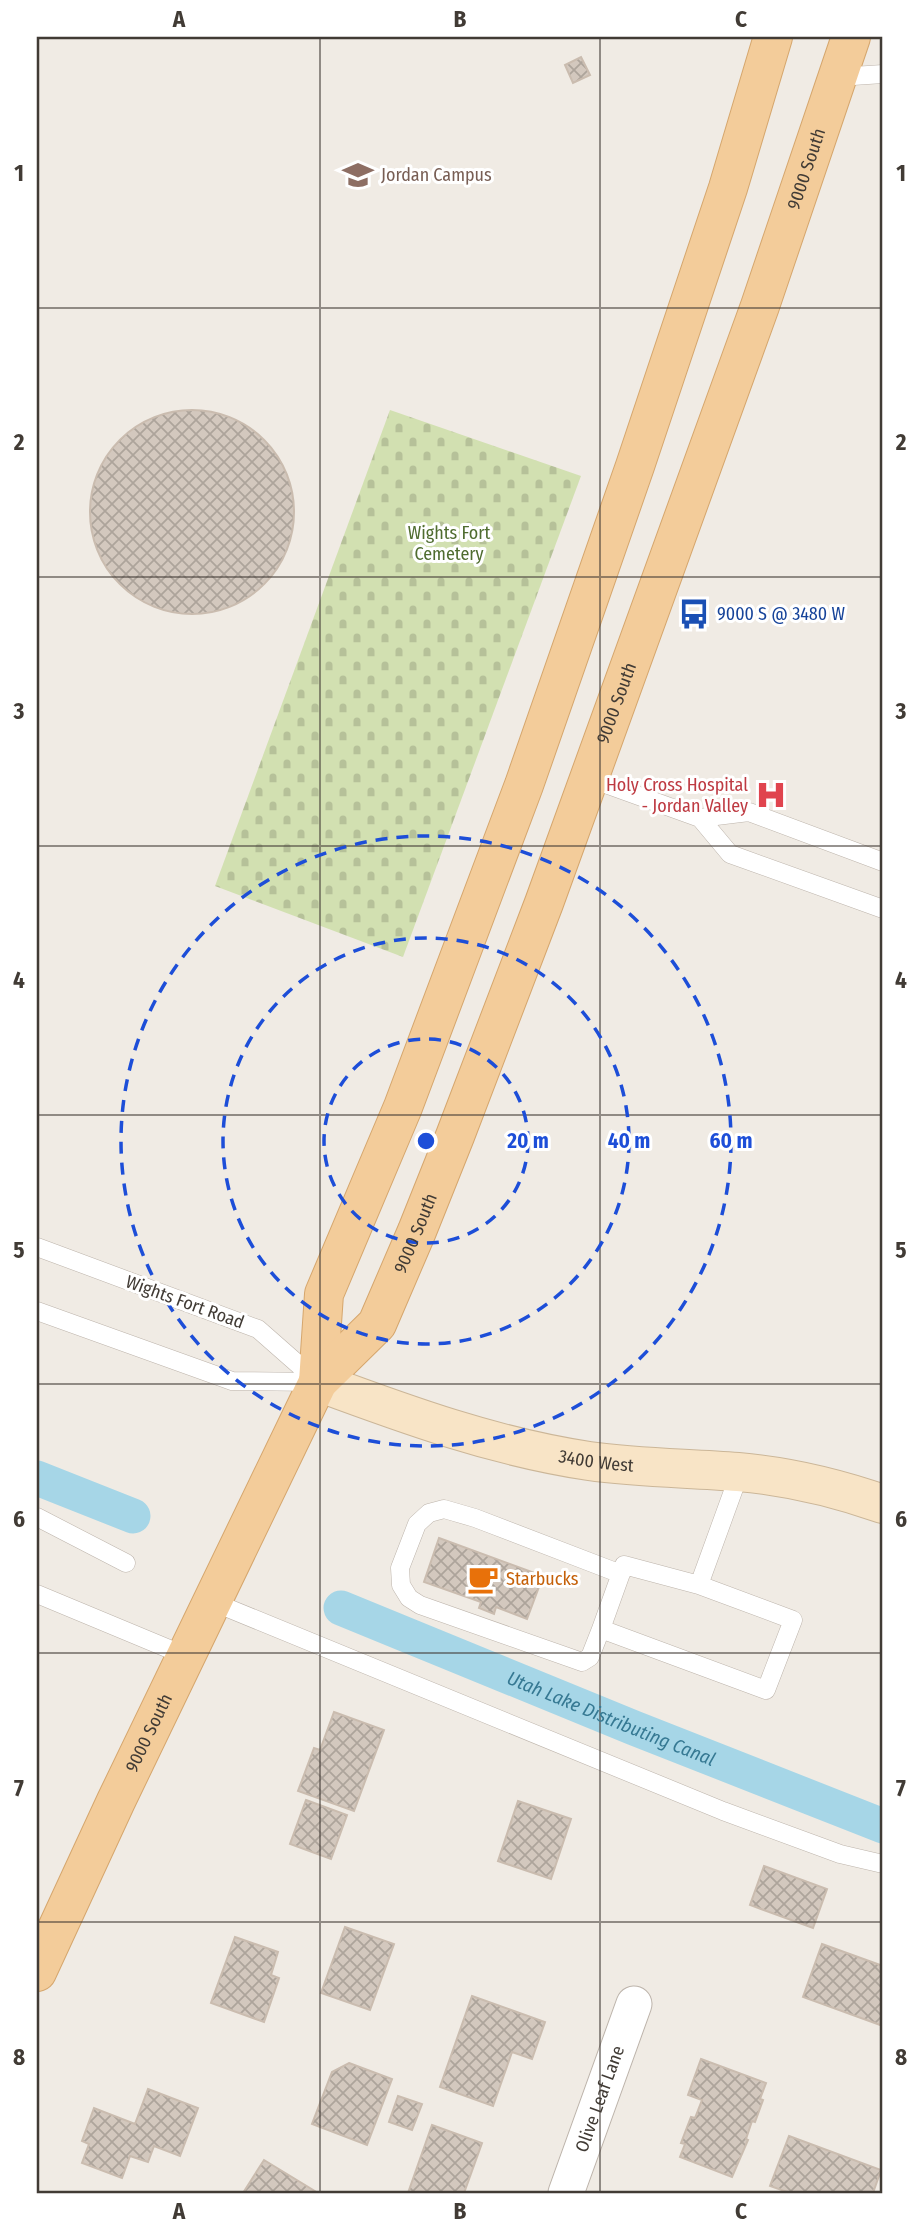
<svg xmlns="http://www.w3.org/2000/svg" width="920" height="2230" font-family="'Fira Sans Condensed',sans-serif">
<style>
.cemetery{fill:url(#cemetery-stones)}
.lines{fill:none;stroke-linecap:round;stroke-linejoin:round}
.canal{stroke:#a6d6e7;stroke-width:35}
.building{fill:url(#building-cross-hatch);stroke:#cabcaf;stroke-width:2}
.lane-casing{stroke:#bdb4ab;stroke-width:19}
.street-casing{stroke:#bdb4ab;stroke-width:37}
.secondary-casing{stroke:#cbb698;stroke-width:40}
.primary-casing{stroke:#d5a66d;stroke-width:40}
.lane{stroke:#fff;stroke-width:18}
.street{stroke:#fff;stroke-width:35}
.secondary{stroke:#f8e4c6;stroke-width:38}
.primary{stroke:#f3cc9a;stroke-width:38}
.grid{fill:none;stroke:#413b35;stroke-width:2;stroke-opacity:0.55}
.ring{fill:none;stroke:#1d4ed8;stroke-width:3.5;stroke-dasharray:12 9}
.labels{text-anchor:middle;stroke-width:6;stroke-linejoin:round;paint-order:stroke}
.street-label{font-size:18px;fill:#413b35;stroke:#fff}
.education-label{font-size:18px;fill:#785e54;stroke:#fff;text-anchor:start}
.park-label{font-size:18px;fill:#4f6c2f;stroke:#fff}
.transit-label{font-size:18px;fill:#164399;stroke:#fff;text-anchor:start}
.health-label{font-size:18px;fill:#be3a42;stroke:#fff;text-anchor:end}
.food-label{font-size:18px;fill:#c56008;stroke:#fff;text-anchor:start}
.water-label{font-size:19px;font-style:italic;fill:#367993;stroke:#fff}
.centre{fill:#1d4ed8;stroke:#fff;stroke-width:3.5}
.ring-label{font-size:21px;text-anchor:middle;font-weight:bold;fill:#1d4ed8;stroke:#fff;stroke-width:6;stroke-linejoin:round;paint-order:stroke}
.neatline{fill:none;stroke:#413b35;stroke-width:2.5}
.grid-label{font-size:23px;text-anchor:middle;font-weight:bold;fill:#413b35}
</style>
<defs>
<pattern id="cemetery-stones" width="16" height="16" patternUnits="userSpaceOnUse" patternTransform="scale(1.75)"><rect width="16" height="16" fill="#d2e0b1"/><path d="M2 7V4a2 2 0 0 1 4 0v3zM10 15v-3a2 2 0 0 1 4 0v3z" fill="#b6c199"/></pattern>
<pattern id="building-cross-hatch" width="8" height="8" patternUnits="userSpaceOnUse" patternTransform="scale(1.75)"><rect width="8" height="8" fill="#d3c8be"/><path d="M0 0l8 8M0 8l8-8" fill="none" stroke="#ada49b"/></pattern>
</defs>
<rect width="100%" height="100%" fill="#f0ebe4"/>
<path class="cemetery" d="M390,410L581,476L403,957L215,886Z"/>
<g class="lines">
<g class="canal">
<path d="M37,1478L133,1516"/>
<path id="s1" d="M341,1608L634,1728L883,1826"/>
</g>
</g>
<path class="building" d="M581,57L590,75L573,83L565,65Z
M90 512a102 102 0 1 1 204 0a102 102 0 1 1-204 0Z
M439,1538L543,1576L527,1619L496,1607L494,1614L479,1608L481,1602L424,1582Z
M334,1712L384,1730L354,1811L298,1791L314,1748L320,1750Z
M306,1800L347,1815L331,1859L290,1844Z
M518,1801L571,1819L551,1879L498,1861Z
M764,1866L827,1889L813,1928L750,1905Z
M345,1927L394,1944L370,2010L321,1993Z
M235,1937L278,1952L271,1975L279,1978L264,2022L211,2003Z
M822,1944L883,1966V2026L803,1997Z
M472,1996L545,2022L532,2059L512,2052L493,2106L440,2087Z
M701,2059L766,2083L760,2099L763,2100L755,2122L752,2121L746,2139L748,2140L732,2177L680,2157L685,2144L681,2143L691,2117L695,2118L702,2100L688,2095Z
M349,2063L392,2079L367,2145L312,2124L332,2072Z
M148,2089L198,2108L180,2156L154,2146L148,2162L130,2156L122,2178L82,2163L89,2144L82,2141L94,2108L135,2124Z
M398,2096L422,2104L412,2130L389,2122Z
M432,2125L482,2143L464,2193H408Z
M789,2136L881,2170L873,2193H790L770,2186Z
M264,2160L318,2193H243Z"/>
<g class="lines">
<g class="lane-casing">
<path id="lane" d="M838,77L883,74
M589,778L700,818L749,812L883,862
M700,818L730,854L883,909
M37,1247L258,1329L316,1380
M37,1311L232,1381L318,1382
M37,1517L126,1563
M699,1585L624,1565L601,1629L766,1690L793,1620L699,1585L740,1472
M37,1594L186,1656
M213,1602L723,1811L840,1854L883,1864
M601,1629L590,1657L582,1662L420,1605L409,1598L401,1585L400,1568L417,1524L429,1513L444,1509L475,1518L621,1574"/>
</g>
<g class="street-casing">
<g id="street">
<path id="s2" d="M566,2193L634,2004"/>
</g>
</g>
<g class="secondary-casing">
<g id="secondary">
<path id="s3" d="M318,1382C407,1415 495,1447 589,1461C638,1468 688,1468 738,1472C787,1476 837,1488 883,1504"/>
</g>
</g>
<g class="primary-casing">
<g id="primary">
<path d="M318,1382L324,1294L403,1107L524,785L635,466L728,188L773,37"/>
<path id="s4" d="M37,1972L116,1801L318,1382L377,1324L417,1231L455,1136L544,903L760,306L851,37"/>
</g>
</g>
<use href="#lane" class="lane"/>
<use href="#street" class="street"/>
<use href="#secondary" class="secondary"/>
<use href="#primary" class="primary"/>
</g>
<path class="grid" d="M320,37V2193M600,37V2193M37,308H883M37,577H883M37,846H883M37,1115H883M37,1384H883M37,1653H883M37,1922H883"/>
<g class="ring">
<circle cx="426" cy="1141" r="102"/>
<circle cx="426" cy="1141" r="203"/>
<circle cx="426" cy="1141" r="305"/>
</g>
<defs>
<g id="university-bare" transform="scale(2.415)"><path d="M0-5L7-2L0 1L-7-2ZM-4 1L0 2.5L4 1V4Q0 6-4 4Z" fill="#8d6e63" stroke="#fff" stroke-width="2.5" paint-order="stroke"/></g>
<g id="bus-bare" transform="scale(2.415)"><path d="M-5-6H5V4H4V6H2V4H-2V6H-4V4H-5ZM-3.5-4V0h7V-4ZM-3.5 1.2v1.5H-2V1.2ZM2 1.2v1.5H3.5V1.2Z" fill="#1a4fb4" stroke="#fff" stroke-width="2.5" paint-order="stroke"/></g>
<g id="hospital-bare" transform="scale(2.415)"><path d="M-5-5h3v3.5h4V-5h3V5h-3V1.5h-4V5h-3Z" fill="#e0444e" stroke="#fff" stroke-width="2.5" paint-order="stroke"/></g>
<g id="cafe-bare" transform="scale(2.415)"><path d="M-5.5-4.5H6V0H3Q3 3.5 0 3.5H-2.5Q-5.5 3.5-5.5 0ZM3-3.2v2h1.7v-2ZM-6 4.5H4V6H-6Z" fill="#e8710a" stroke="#fff" stroke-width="2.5" paint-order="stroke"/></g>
</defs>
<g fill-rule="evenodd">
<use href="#university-bare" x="358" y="175"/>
<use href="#bus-bare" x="694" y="614"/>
<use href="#hospital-bare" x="771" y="795"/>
<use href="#cafe-bare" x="483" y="1579"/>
</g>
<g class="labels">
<g class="street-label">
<text dy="6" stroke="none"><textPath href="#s4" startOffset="1969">9000 South</textPath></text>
<text dy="6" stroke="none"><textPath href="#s4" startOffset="1402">9000 South</textPath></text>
<text dy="6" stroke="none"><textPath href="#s4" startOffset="835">9000 South</textPath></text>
<text transform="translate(185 1302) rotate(20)" y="6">Wights Fort Road</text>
<text dy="6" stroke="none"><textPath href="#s3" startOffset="290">3400 West</textPath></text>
<text dy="6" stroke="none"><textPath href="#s4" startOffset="264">9000 South</textPath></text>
<text dy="6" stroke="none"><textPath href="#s2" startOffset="100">Olive Leaf Lane</textPath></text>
</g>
<g class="education-label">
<text x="381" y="181">Jordan Campus</text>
</g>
<g class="park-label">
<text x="449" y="539">Wights Fort<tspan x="449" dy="21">Cemetery</tspan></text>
</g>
<g class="transit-label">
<text x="717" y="620">9000 S @ 3480 W</text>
</g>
<g class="health-label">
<text x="748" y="791">Holy Cross Hospital<tspan x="748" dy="21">- Jordan Valley</tspan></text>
</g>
<g class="food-label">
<text x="506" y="1585">Starbucks</text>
</g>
<g class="water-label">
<text dy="7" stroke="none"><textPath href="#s1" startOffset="292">Utah Lake Distributing Canal</textPath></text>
</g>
</g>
<circle cx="426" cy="1141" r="10" class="centre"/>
<g class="ring-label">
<text x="528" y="1148">20 m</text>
<text x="629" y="1148">40 m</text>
<text x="731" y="1148">60 m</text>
</g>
<rect width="920" height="2230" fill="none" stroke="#ffffff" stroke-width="77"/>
<rect x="38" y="38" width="843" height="2154" class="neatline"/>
<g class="grid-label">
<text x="179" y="27">A</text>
<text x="460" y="27">B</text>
<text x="741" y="27">C</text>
<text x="19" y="181">1</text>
<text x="901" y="181">1</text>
<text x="19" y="450">2</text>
<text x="901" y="450">2</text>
<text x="19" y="719">3</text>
<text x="901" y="719">3</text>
<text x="19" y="988">4</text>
<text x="901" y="988">4</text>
<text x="19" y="1258">5</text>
<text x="901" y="1258">5</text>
<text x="19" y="1527">6</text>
<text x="901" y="1527">6</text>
<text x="19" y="1796">7</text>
<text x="901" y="1796">7</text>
<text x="19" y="2065">8</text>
<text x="901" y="2065">8</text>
<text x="179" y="2219">A</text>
<text x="460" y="2219">B</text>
<text x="741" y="2219">C</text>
</g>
</svg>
